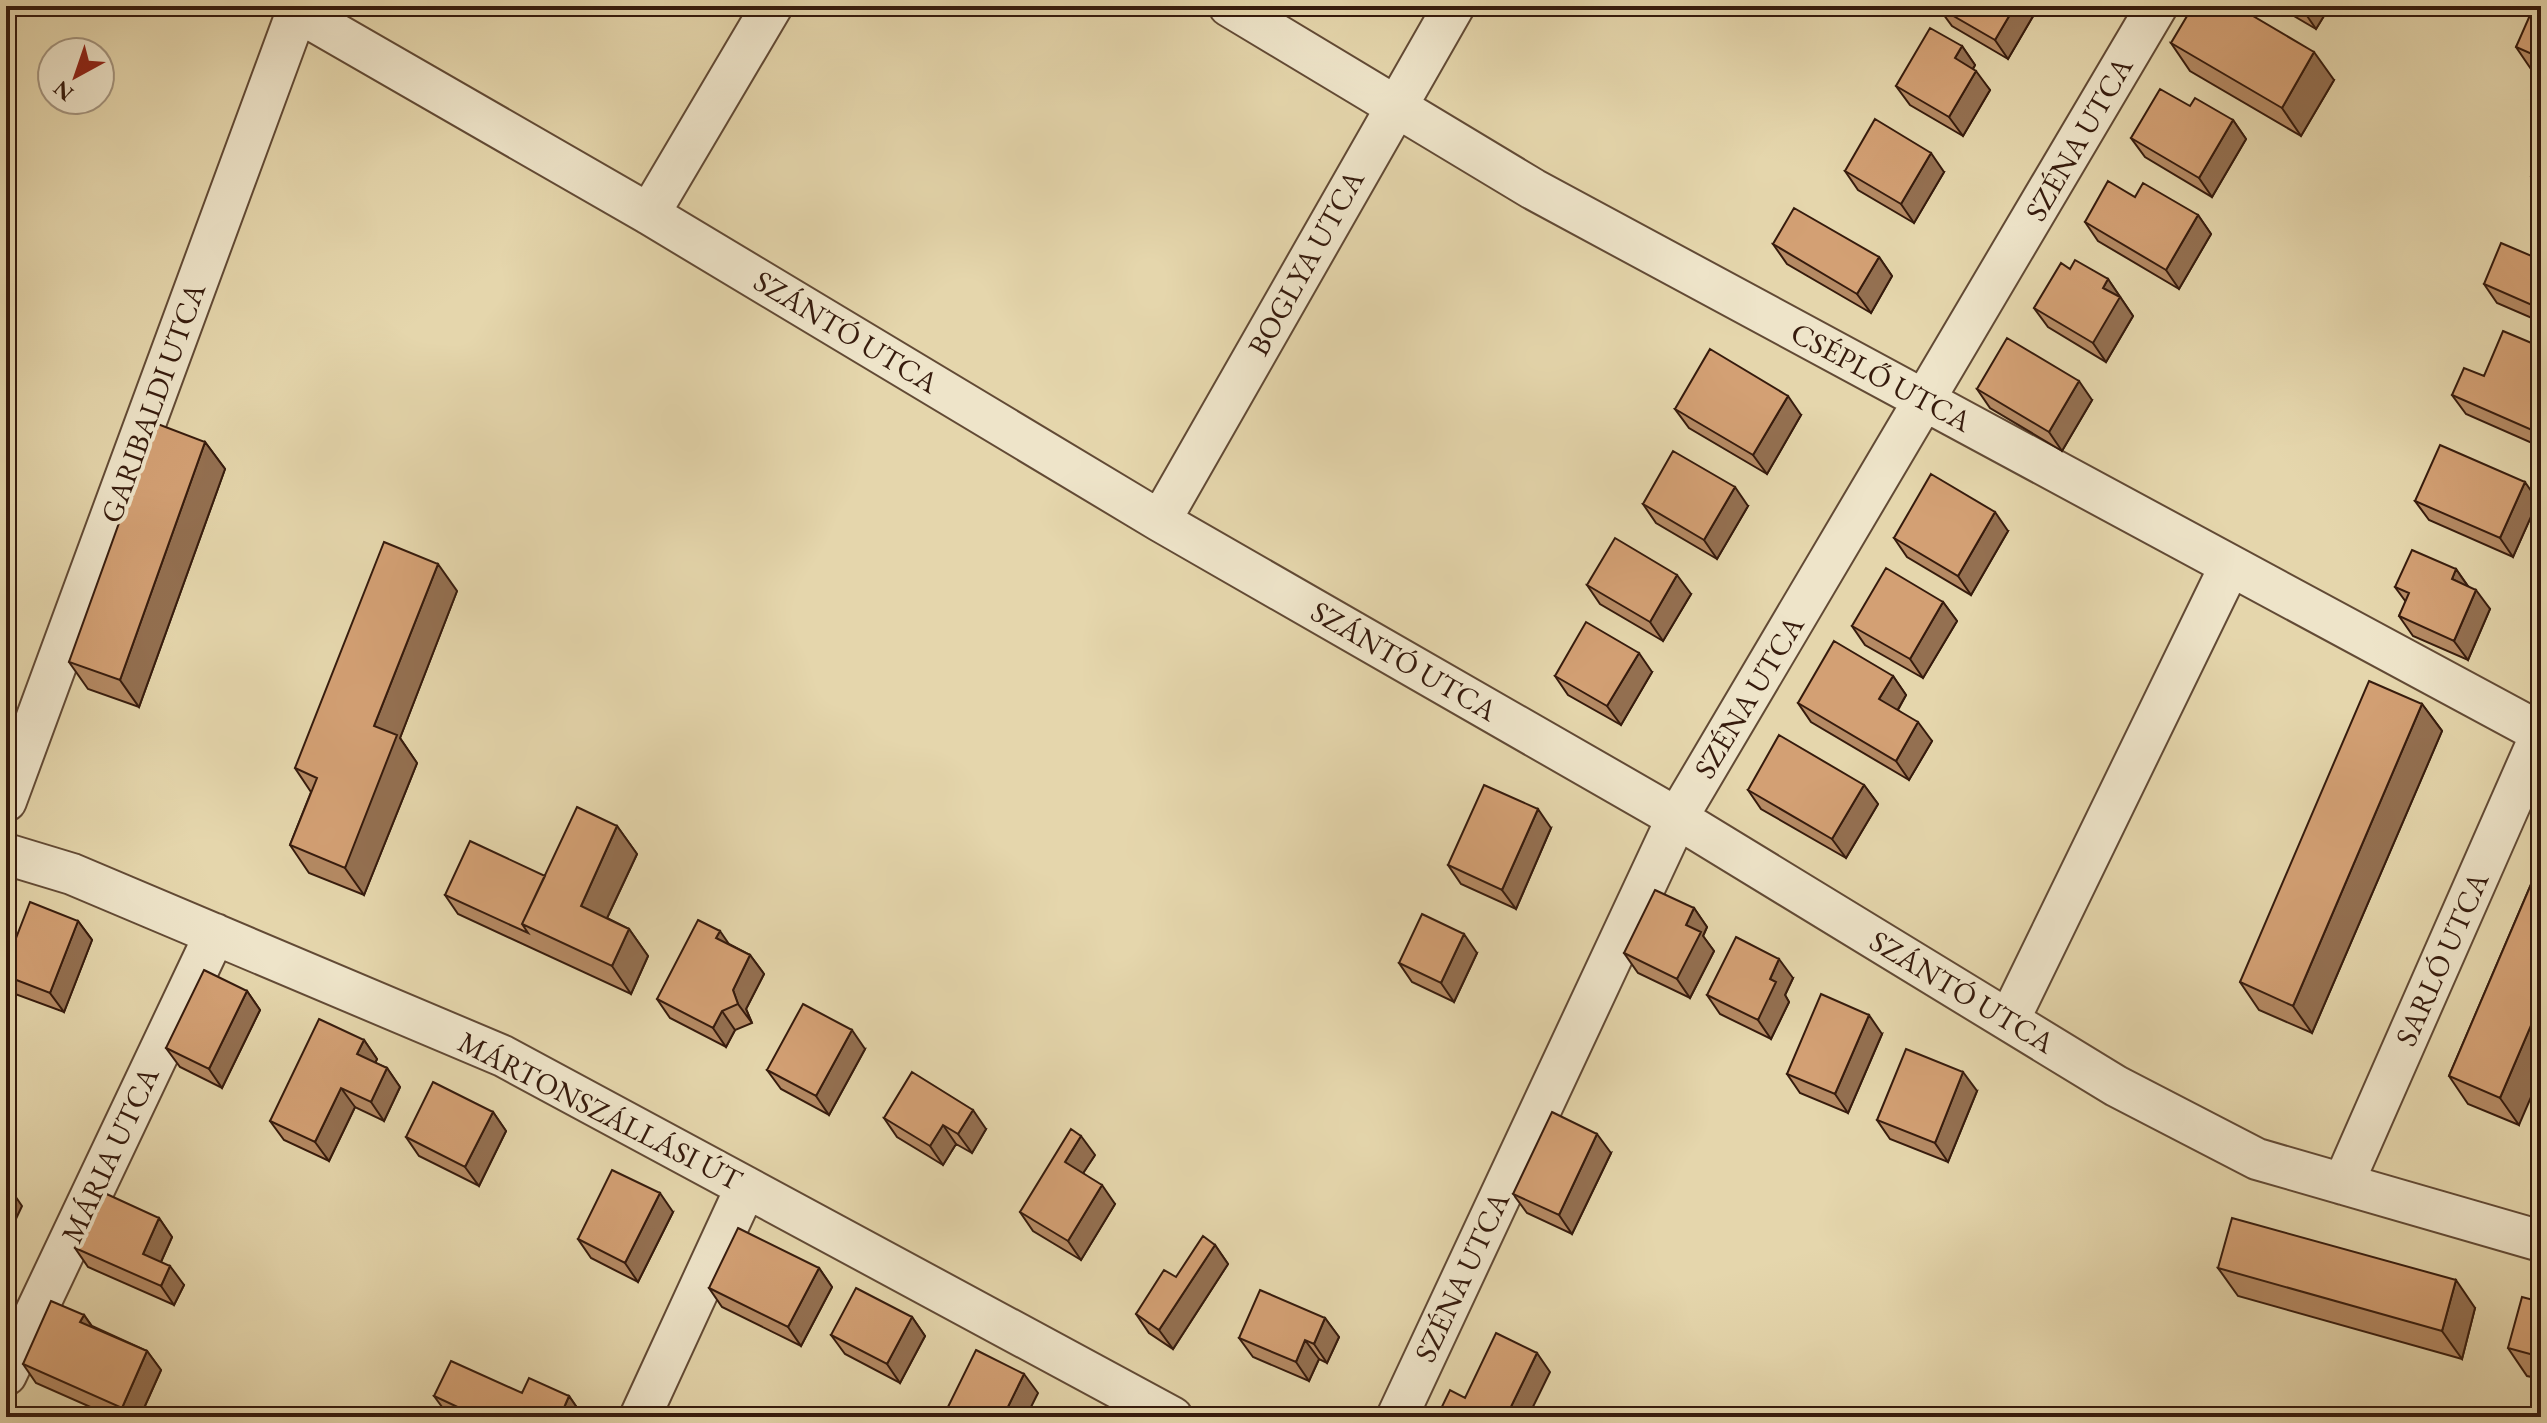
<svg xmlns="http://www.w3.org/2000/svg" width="2547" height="1423" font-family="'EB Garamond',serif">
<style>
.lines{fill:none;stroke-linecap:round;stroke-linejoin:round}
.minor-casing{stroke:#624a35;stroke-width:44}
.minor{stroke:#eee4c9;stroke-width:40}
.wall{fill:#b58a64;stroke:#361b0d;stroke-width:2}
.shaded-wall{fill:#947051;stroke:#361b0d;stroke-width:2}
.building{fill:#d3a074;stroke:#361b0d;stroke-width:2}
.labels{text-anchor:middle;stroke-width:8;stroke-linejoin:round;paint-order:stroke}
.street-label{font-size:30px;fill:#361b0d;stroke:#eee4c9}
</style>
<rect width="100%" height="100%" fill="#e5d6ac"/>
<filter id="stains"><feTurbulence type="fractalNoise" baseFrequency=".0025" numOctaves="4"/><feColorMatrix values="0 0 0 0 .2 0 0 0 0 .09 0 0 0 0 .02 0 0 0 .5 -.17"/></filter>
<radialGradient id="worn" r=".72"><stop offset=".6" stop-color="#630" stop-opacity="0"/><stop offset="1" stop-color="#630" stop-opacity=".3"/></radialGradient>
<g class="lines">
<g class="minor-casing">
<path id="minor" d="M1229,6L1533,189L2541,733
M298,12L649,214L1160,521L1677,818L2116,1086L2257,1159L2541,1241
M649,214L772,6
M1160,521L1454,6
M6,801L299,6
M6,854L72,874L503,1056L1172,1417
M2009,1020L2230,566
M2343,1184L2541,734
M6,1375L215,934
M640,1417L746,1187
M1397,1417L1677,818L2157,6"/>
</g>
<use href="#minor" class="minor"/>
</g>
<path class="wall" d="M2039,6L2008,59L1952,26L1938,7Z
M2277,6H2330L2316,29Z
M2541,6V77L2535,75L2516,47Z
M2171,43L2334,80L2301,136L2190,71Z
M1962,46L1975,65L1973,69L1990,90L1963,136L1910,105L1896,86Z
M2190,106L2233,120L2246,139L2212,197L2145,157L2131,138Z
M2541,154V190L2531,176Z
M1845,171L1944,172L1914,223L1858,190Z
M2135,197L2198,215L2211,234L2179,289L2098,241L2085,222Z
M1773,244L1879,257L1892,276L1871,313L1787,264Z
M2541,260V322L2497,303L2484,284Z
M2070,269L2108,279L2133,316L2106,362L2048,327L2034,308Z
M2541,347V447L2466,414L2452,395L2484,376Z
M1977,389L2092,400L2062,451L1990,408Z
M1675,409L1801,415L1767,474L1689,428Z
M205,442L225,469L139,707L88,689L69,662Z
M2415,501H2538L2513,557L2429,520Z
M1643,504L1748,506L1717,559L1656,523Z
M2008,531L1971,595L1907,557L1894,538Z
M2456,569L2468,586L2490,609L2468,660L2413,636L2399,616L2406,602L2395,587Z
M1587,585L1691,594L1663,641L1600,604Z
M457,591L400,738L417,763L364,895L309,873L290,845L311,792L295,768Z
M1943,602L1957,621L1923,678L1865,645L1852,626Z
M1652,672L1621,725L1568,695L1555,676Z
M1893,676L1906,695L1898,710L1932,741L1909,780L1811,722L1798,703Z
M2422,704L2442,731L2312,1033L2259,1010L2240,982Z
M1864,785L1878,804L1846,858L1761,809L1748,790Z
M617,826L637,854L607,918L629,929L648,956L631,994L458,914L445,895L545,876Z
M1551,828L1516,909L1461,884L1448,865Z
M2541,861L2519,1125L2468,1104L2449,1076Z
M1694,908L1707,927L1703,936L1714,951L1690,998L1638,973L1624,953Z
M78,921L92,940L64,1012L15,994L6,981V964Z
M729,944L750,955L764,974L746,1009L752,1023L735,1030L726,1047L670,1018L657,999Z
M1477,953L1454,1002L1412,982L1399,963Z
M1793,978L1785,995L1789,1002L1771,1039L1720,1014L1707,995Z
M247,991L260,1010L222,1088L180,1067L166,1048Z
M1882,1034L1848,1113L1800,1093L1787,1074Z
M364,1040L377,1059L375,1063L387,1068L400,1087L384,1121L355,1107L329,1161L284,1140L270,1121Z
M865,1049L829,1115L781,1089L767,1070Z
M1977,1091L1948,1162L1890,1139L1877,1120Z
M493,1112L506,1131L479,1186L419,1156L406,1137Z
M884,1118L986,1129L972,1153L956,1144L943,1165L897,1137Z
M1611,1153L1572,1234L1527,1213L1513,1194Z
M1095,1155L1083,1173L1115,1204L1081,1260L1033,1231L1020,1212Z
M673,1212L638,1282L591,1258L578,1239Z
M159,1218L172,1237L161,1262L184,1285L174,1305L88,1267L75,1248Z
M1215,1245L1228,1264L1173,1349L1149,1333L1136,1314L1176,1277Z
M819,1268L832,1287L801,1346L722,1307L709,1288Z
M2218,1268L2475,1308L2462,1359L2238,1296Z
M2541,1302V1379L2527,1376L2508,1348Z
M84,1315L92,1326L147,1351L161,1370L140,1417H113L36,1383L23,1364Z
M912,1317L925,1336L900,1383L845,1354L831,1335Z
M1325,1318L1339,1337L1327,1363L1319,1359L1309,1381L1253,1357L1239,1338Z
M522,1393L569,1396L582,1415V1417H451L448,1415L434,1396Z"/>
<path class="shaded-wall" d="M2015,6H2039L2008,59L1995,40Z
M2305,6H2330L2316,29L2303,10Z
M1962,46L1975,65L1968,77L1955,58Z
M2314,52L2334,80L2301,136L2282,108Z
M1976,71L1990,90L1963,136L1949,117Z
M2233,120L2246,139L2212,197L2199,178Z
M1931,153L1944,172L1914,223L1901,204Z
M2198,215L2211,234L2179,289L2166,270Z
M1879,257L1892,276L1871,313L1857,294Z
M2108,279L2133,316L2106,362L2093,343L2103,288Z
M2079,381L2092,400L2062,451L2049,432Z
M1788,396L1801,415L1767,474L1753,455Z
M205,442L225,469L139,707L120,680Z
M2525,482L2538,501L2513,557L2500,538Z
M1735,487L1748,506L1717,559L1704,540Z
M1995,512L2008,531L1971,595L1958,576Z
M438,564L457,591L400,738L417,763L364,895L345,868L374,726Z
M2456,569L2469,588L2452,579Z
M1677,575L1691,594L1663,641L1650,622Z
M2476,590L2490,609L2468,660L2454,641Z
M1943,602L1957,621L1923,678L1910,659Z
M1639,653L1652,672L1621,725L1607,706Z
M1893,676L1906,695L1893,718L1879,699Z
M2422,704L2442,731L2312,1033L2293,1006Z
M1918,722L1932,741L1909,780L1896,761Z
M1864,785L1878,804L1846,858L1832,839Z
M1538,809L1551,828L1516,909L1502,890Z
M617,826L637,854L600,933L581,906Z
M1694,908L1707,927L1703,936L1714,951L1690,998L1677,979L1686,925Z
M78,921L92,940L64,1012L50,993Z
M629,929L648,956L631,994L612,966Z
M720,931L733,950L716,938Z
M1464,934L1477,953L1454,1002L1441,983Z
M750,955L764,974L746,1009L752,1023L738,1004L733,990Z
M1779,959L1793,978L1785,995L1789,1002L1771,1039L1758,1020L1770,979Z
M247,991L260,1010L222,1088L209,1069Z
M2541,1002V1074L2519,1125L2500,1098Z
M722,1011L735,1030L726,1047L713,1028Z
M1869,1015L1882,1034L1848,1113L1835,1094Z
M852,1030L865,1049L829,1115L816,1096Z
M364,1040L377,1059L370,1073L357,1054Z
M387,1068L400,1087L384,1121L371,1102Z
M1963,1072L1977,1091L1948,1162L1935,1143Z
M341,1088L355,1107L329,1161L315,1142Z
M973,1110L986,1129L972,1153L958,1134Z
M493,1112L506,1131L479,1186L465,1167Z
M943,1125L956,1144L943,1165L930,1146Z
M1597,1134L1611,1153L1572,1234L1559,1215Z
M1081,1136L1095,1155L1078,1181L1065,1162Z
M1102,1185L1115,1204L1081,1260L1068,1241Z
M9,1187L22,1206L6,1240V1193Z
M660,1193L673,1212L638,1282L625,1263Z
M159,1218L172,1237L156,1273L143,1254Z
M1215,1245L1228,1264L1173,1349L1159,1330Z
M170,1266L184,1285L174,1305L161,1286Z
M819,1268L832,1287L801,1346L788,1327Z
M2456,1280L2475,1308L2462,1359L2442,1331Z
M84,1315L97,1334L80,1322Z
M912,1317L925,1336L900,1383L887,1364Z
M1325,1318L1339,1337L1327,1363L1314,1344Z
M1305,1340L1319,1359L1309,1381L1296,1362Z
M147,1351L161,1370L140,1417H128L122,1408Z
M1537,1353L1550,1372L1528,1417H1506Z
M1024,1374L1038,1393L1026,1417H1003Z
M569,1396L582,1415V1417H560Z"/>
<path class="building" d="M1939,6H2015L1995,40L1938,7Z
M2193,6H2236L2314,52L2282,108L2171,43Z
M2534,6H2541V58L2516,47Z
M1930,28L1962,46L1955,58L1976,71L1949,117L1896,86Z
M2160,89L2190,106L2195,98L2233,120L2199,178L2131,138Z
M1875,119L1931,153L1901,204L1845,171Z
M2541,154V180L2531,176Z
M2108,181L2135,197L2143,183L2198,215L2166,270L2085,222Z
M1794,208L1879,257L1857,294L1773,244Z
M2501,243L2541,260V309L2484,284Z
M2075,260L2108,279L2103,288L2120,297L2093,343L2034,308L2061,263L2070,269Z
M2503,331L2541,347V434L2452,395L2464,368L2484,376Z
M2007,338L2079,381L2049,432L1977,389Z
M1710,349L1788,396L1753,455L1675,409Z
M155,423L205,442L120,680L69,662Z
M2440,445L2525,482L2500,538L2415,501Z
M1673,451L1735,487L1704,540L1643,504Z
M1931,474L1995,512L1958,576L1894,538Z
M1615,538L1677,575L1650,622L1587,585Z
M384,542L438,564L374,726L397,735L345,868L290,845L317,778L295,768Z
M2412,550L2456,569L2452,579L2476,590L2454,641L2399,616L2409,593L2395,587Z
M1886,568L1943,602L1910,659L1852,626Z
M1586,622L1639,653L1607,706L1555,676Z
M1834,641L1893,676L1879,699L1918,722L1896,761L1798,703Z
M2369,681L2422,704L2293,1006L2240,982Z
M1779,735L1864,785L1832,839L1748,790Z
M1484,785L1538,809L1502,890L1448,865Z
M577,807L617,826L581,906L629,929L612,966L522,924Z
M470,841L545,876L522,924L528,933L445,895Z
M2541,861V1002L2500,1098L2449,1076Z
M1655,890L1694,908L1686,925L1701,932L1677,979L1624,953Z
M30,902L78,921L50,993L6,976V964Z
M1422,914L1464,934L1441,983L1399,963Z
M698,920L720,931L716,938L750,955L733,990L738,1004L722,1011L713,1028L657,999Z
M1736,937L1779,959L1770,979L1776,982L1758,1020L1707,995Z
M204,970L247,991L209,1069L166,1048Z
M1821,994L1869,1015L1835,1094L1787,1074Z
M803,1004L852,1030L816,1096L767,1070Z
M319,1019L364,1040L357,1054L387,1068L371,1102L341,1088L315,1142L270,1121Z
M1906,1049L1963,1072L1935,1143L1877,1120Z
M912,1072L973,1110L958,1134L943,1125L930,1146L884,1118Z
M433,1082L493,1112L465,1167L406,1137Z
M1552,1112L1597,1134L1559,1215L1513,1194Z
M1071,1129L1081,1136L1065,1162L1102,1185L1068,1241L1020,1212Z
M612,1170L660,1193L625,1263L578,1239Z
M100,1191L159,1218L143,1254L170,1266L161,1286L75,1248Z
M2232,1218L2456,1280L2442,1331L2218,1268Z
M738,1228L819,1268L788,1327L709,1288Z
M1203,1236L1215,1245L1159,1330L1136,1314L1164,1270L1176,1277Z
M856,1288L912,1317L887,1364L831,1335Z
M1260,1290L1325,1318L1314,1344L1305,1340L1296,1362L1239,1338Z
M2522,1297L2541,1302V1357L2508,1348Z
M51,1301L84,1315L80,1322L147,1351L122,1408L23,1364Z
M1496,1333L1537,1353L1506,1417H1437L1450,1390L1465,1398Z
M976,1350L1024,1374L1003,1417H943Z
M451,1361L522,1393L529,1378L569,1396L560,1417H479L434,1396Z
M655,1410L670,1417H652Z"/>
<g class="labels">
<g class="street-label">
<text transform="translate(2079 139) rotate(-60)" y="10">SZÉNA UTCA</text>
<text transform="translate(1306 263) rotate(-61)" y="10">BOGLYA UTCA</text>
<text transform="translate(846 332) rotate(31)" y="10">SZÁNTÓ UTCA</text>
<text transform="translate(1881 377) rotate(28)" y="10">CSÉPLŐ UTCA</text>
<text transform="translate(153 403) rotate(-70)" y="10">GARIBALDI UTCA</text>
<text transform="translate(1404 661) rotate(30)" y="10">SZÁNTÓ UTCA</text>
<text transform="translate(1749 697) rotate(-59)" y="10">SZÉNA UTCA</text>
<text transform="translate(2442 959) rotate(-66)" y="10">SARLÓ UTCA</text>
<text transform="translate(1962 992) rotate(31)" y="10">SZÁNTÓ UTCA</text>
<text transform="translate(600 1111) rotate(27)" y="10">MÁRTONSZÁLLÁSI ÚT</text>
<text transform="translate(110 1155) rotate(-65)" y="10">MÁRIA UTCA</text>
<text transform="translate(1462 1277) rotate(-65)" y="10">SZÉNA UTCA</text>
</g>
</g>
<rect width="2547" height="1423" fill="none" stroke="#e5d6ac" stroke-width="32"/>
<rect x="8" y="8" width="2531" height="1407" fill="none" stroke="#361b0d" stroke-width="4"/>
<rect x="16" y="16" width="2515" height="1391" fill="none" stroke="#361b0d" stroke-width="2"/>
<g transform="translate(76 76) rotate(220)"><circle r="38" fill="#eee4c9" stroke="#a4947e" stroke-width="2"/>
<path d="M0-6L14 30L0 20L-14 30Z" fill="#8f2418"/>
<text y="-12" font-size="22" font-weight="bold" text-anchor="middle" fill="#361b0d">N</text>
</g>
<rect width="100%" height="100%" filter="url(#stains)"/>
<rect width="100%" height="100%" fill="url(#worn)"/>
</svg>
